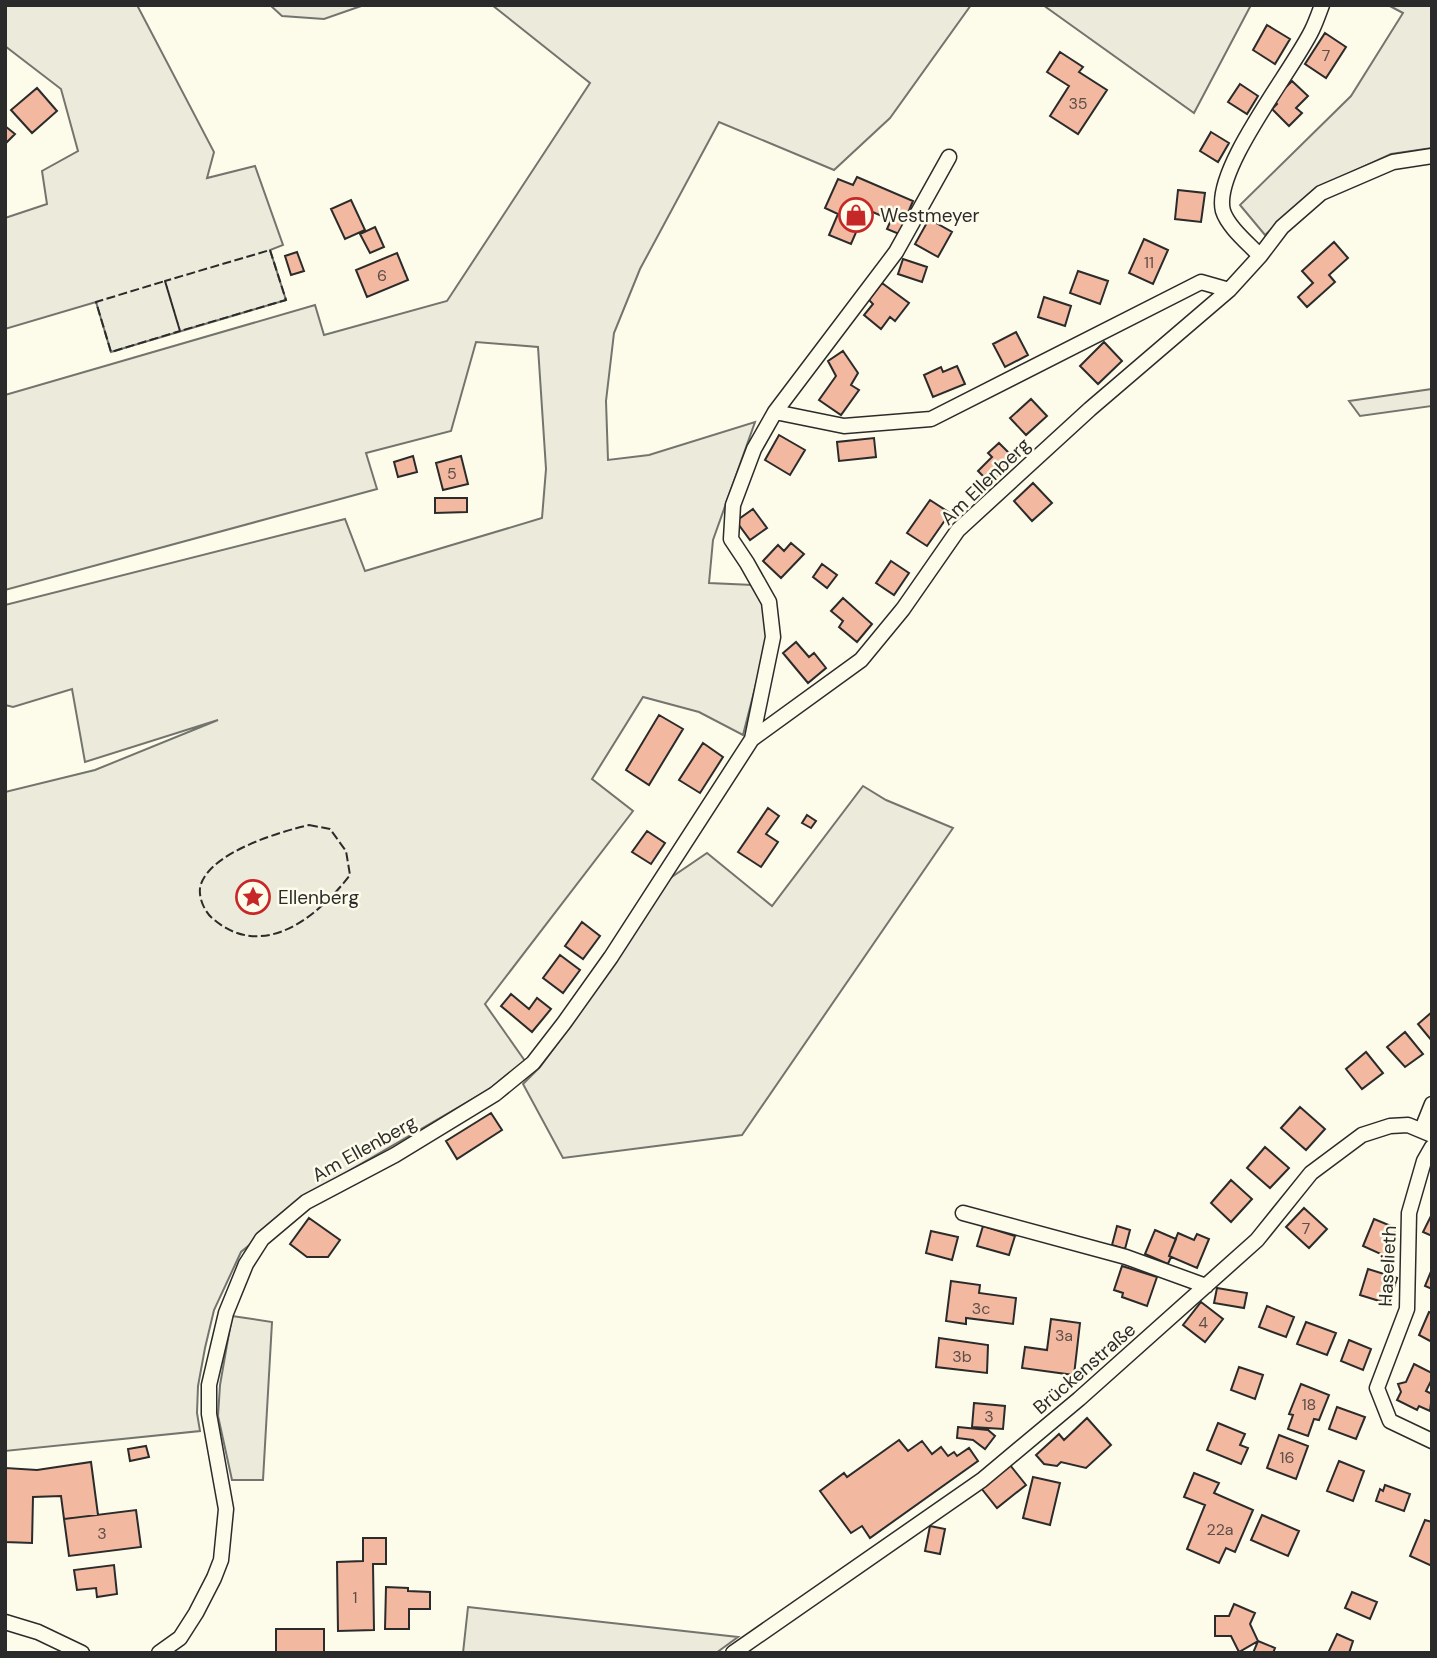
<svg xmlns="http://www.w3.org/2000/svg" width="1437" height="1658" font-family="'DM Sans',sans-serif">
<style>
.green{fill:#ecebdb;stroke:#74746e;stroke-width:2}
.building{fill:#f2b8a0;stroke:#2b2b2b;stroke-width:2}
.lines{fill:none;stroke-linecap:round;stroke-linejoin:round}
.street-casing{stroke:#2b2b2b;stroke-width:17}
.street{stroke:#fdfbea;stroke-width:14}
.fence{stroke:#2b2b2b;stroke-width:2;stroke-dasharray:9 3.5;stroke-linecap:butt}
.labels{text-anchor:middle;stroke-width:5;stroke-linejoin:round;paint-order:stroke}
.number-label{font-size:16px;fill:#5d4e48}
.poi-label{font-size:19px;fill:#2b2b2b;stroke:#fdfbea;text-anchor:start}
.street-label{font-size:19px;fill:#2b2b2b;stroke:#fdfbea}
</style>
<rect width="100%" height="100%" fill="#fdfbea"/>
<path class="green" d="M5,5H137L214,152L207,178L255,166L283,245L270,250L286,300L111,352L96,302L5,329V218L47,204L42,171L78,151L61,89L5,46Z
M270,5H364L324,19L282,16Z
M492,5H971L890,118L834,170L719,122L640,269L614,333L606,401L608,460L649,455L755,422L713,540L709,583L753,585L761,599L768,637L743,735L699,712L643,697L592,779L633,811L485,1004L525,1061L488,1090L316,1190L241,1252L214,1310L205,1348L198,1386L197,1413L200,1431L5,1451V792L95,770L218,720L85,762L72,689L13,707L5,705V605L345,519L365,571L542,518L546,469L538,347L476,342L451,431L366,453L377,489L5,590V395L315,305L324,335L447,301L590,83Z
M1043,5H1251L1194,113Z
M1388,5H1432V148L1391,154L1319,187L1265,235L1240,205L1351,96L1403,13Z
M1432,389V406L1360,416L1349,401Z
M863,786L886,800L953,828L742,1135L563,1158L523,1084L540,1067L571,1025L663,883L707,853L772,906Z
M232,1316L272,1322L263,1480H232L218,1416L220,1385Z
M468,1607L738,1637L716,1653H463Z"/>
<path class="building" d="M1267,25L1290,39L1275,64L1253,50Z
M1325,33L1346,47L1326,78L1305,64Z
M1060,52L1083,67L1079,72L1107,90L1078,134L1050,116L1069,86L1047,72Z
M1292,81L1308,96L1296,108L1302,113L1289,126L1272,109L1277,104L1273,100Z
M1240,84L1258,96L1247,114L1228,102Z
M37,88L57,111L32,133L11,110Z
M5,126L15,134L5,144Z
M1211,132L1229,143L1218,162L1200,151Z
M857,177L913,201L899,234L887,229L891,220L866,209L851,244L829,235L838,214L825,208L838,179L853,185Z
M1178,190L1205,193L1201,222L1175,219Z
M351,200L365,230L345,239L331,209Z
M929,219L952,232L938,257L915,244Z
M375,227L384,247L370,253L360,234Z
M1144,239L1168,250L1153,284L1129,273Z
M1334,242L1348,258L1329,275L1335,282L1307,307L1298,297L1313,283L1302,271Z
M297,252L304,271L291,275L285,256Z
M397,253L408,280L367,297L356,270Z
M903,259L927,267L922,282L898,274Z
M1078,271L1108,281L1100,304L1070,293Z
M882,283L909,303L895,321L890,317L881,329L864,315L873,304L869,300Z
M1044,297L1071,306L1065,326L1038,317Z
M1016,332L1028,355L1005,367L993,344Z
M1104,342L1122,361L1098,384L1080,366Z
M843,351L858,373L851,385L859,390L841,415L819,400L836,376L828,361Z
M957,366L965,384L933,397L924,375L941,367L943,372Z
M1031,399L1047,416L1026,435L1010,418Z
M779,435L805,450L790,475L765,460Z
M874,438L876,457L839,461L837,442Z
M999,443L1015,459L990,483L978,471L992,457L988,453Z
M413,456L417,472L398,477L394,462Z
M461,456L468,484L443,490L436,463Z
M1033,483L1052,503L1032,521L1014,501Z
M435,498H467V512L435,513Z
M930,500L950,513L927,546L907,533Z
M753,509L767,528L750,540L736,521Z
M791,543L804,554L781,578L763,561L778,545L784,551Z
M891,561L909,573L894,595L876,583Z
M822,564L837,575L827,588L813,577Z
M843,598L872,624L857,642L839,627L843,621L831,611Z
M796,642L809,657L814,653L826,668L808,683L783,653Z
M659,715L683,729L649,785L626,770Z
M703,743L723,757L700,793L679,780Z
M768,808L779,816L766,834L778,842L761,867L738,852Z
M807,815L816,821L811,828L802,823Z
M647,831L665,843L651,864L632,852Z
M582,922L600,936L583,959L565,946Z
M560,955L580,970L563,993L543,978Z
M511,994L529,1009L537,998L551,1009L532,1032L501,1006Z
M1432,1012V1041L1418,1024Z
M1405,1032L1423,1054L1405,1067L1387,1047Z
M1366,1052L1383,1073L1362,1089L1346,1069Z
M1300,1107L1325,1129L1306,1150L1281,1128Z
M491,1113L502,1130L457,1159L446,1141Z
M1265,1147L1289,1168L1270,1188L1247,1168Z
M1231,1180L1252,1199L1231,1222L1211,1203Z
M1304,1208L1327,1229L1309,1248L1286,1227Z
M1432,1214V1236L1423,1232Z
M309,1218L340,1240L328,1257H307L290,1244Z
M1374,1219L1396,1228L1385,1256L1363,1246Z
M983,1226L1015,1236L1009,1255L977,1246Z
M1117,1226L1130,1230L1125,1249L1112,1245Z
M1155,1230L1176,1239L1169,1256L1171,1257L1168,1264L1145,1254Z
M931,1231L958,1237L952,1260L926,1253Z
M1178,1233L1194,1240L1197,1234L1209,1239L1197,1268L1169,1256Z
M1122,1266L1157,1277L1147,1306L1122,1297L1123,1293L1114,1290Z
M1368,1269L1397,1278L1389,1304L1360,1295Z
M1432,1269V1289L1425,1286Z
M951,1281L980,1285L979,1293L1016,1298L1013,1324L966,1318V1324L946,1321Z
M1217,1288L1247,1293L1244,1308L1214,1303Z
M1201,1302L1223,1319L1205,1342L1183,1325Z
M1267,1306L1294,1317L1286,1337L1259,1327Z
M1429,1312L1432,1313V1342L1419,1335Z
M1051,1319L1080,1323L1074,1375L1022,1368L1025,1347L1047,1350Z
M1306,1322L1336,1333L1327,1355L1297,1344Z
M939,1338L988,1345L987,1373L936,1367Z
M1349,1340L1371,1349L1363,1370L1341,1361Z
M1414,1364L1432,1373V1379L1426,1391L1432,1394L1430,1411L1419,1406L1417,1410L1397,1400L1401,1392L1398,1384L1406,1382Z
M1239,1367L1263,1375L1255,1399L1231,1390Z
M1301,1384L1329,1395L1319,1420L1314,1419L1308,1436L1288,1429L1293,1415L1289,1414Z
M974,1403L1005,1406L1003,1429L972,1427Z
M1337,1407L1365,1417L1356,1439L1329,1429Z
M1087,1418L1111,1445L1086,1468L1061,1462L1057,1466L1044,1464L1036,1455L1059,1434L1064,1440Z
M1218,1423L1245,1434L1240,1445L1248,1448L1241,1464L1207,1450Z
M958,1427L988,1430L995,1436L985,1449L973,1440L957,1438Z
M1279,1435L1308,1446L1296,1479L1267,1468Z
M899,1440L908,1451L922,1441L932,1454L941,1447L948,1456L954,1452L957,1456L969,1448L978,1461L870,1538L862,1526L851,1533L820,1491L844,1473L847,1477Z
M146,1446L149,1457L130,1461L128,1449Z
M1339,1461L1364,1471L1353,1501L1327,1491Z
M91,1462L98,1515L64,1519L61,1496L33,1497L32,1543L5,1542L6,1468L37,1470Z
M1010,1465L1026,1485L997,1508L981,1488Z
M1194,1473L1219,1483L1214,1493L1253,1510L1235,1552L1226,1548L1219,1563L1187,1549L1205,1505L1184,1497Z
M1033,1477L1060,1483L1050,1525L1023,1518Z
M1385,1485L1410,1494L1404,1511L1376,1501L1380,1489L1383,1491Z
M136,1510L141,1547L69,1556L64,1519Z
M1262,1515L1299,1531L1288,1556L1251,1540Z
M1425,1520L1432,1522V1566L1410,1556Z
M930,1526L945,1529L940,1554L925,1551Z
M363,1538H386V1564H373L374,1630L338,1631L337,1562L363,1561Z
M114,1565L117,1594L97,1597L96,1588L77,1590L74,1570Z
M386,1587L408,1588V1591L430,1592V1609H409V1629H385Z
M1352,1592L1377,1602L1370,1619L1345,1608Z
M1234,1604L1255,1613L1250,1624L1258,1641L1239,1652L1231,1636H1215V1616H1229Z
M276,1629H324V1653H276Z
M1337,1634L1353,1641L1349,1653H1328Z
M1258,1641L1275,1648L1273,1653H1253Z"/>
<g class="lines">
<g class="street-casing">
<path id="street" d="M1260,256C1249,244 1228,227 1223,211C1212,170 1293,70 1312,30C1316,22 1319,13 1322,5
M775,412L844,426L931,419L1201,282L1229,290
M752,739L773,637L769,602L747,563L731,539L733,505L754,449L775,412L896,252L949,157
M1422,1129L1432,1104
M1432,1147L1424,1161L1409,1213L1407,1309L1377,1388L1390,1421L1432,1441
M963,1213L1126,1257L1206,1286
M5,1622L38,1632L82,1653
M159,1653L180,1638L196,1613L214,1578L221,1560L226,1509L209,1414V1385L226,1313L246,1264L262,1239L306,1202L395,1155L495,1094L533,1063L564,1023L611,957L752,739L861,660L903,609L958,530L1090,409L1229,290L1260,256L1282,227L1321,193L1393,162L1432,156
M733,1653L982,1480L1079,1399L1257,1240L1311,1173L1362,1135L1390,1126L1408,1125L1432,1135"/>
</g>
<use href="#street" class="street"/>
<path class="fence" d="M270,250L286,300L180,331L165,281Z
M165,281L180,331L111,352L96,302Z
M309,825L330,829L346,851L350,875C317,918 262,962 212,918C204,911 197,895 201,884C212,852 279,832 309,825Z"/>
</g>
<defs>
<g id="shop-ring" transform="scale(1.75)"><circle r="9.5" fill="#fdfbea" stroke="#c62828" stroke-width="1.5"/><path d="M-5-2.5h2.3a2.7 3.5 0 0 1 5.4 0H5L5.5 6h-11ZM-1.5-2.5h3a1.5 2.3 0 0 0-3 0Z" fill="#c62828"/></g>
<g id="sight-ring" transform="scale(1.75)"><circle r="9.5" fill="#fdfbea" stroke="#c62828" stroke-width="1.5"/><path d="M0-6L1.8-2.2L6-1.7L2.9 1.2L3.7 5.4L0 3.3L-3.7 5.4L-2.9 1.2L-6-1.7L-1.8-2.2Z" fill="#c62828"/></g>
</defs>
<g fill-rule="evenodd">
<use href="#shop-ring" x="856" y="215"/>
<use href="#sight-ring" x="253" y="897"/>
</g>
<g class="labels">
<g class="number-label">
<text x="1326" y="61">7</text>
<text x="1078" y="109">35</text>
<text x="1149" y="268">11</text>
<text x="382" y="281">6</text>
<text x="452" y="479">5</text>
<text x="1306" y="1234">7</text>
<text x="981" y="1314">3c</text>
<text x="1203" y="1328">4</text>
<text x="1064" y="1341">3a</text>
<text x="962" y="1362">3b</text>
<text x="1309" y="1410">18</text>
<text x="989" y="1422">3</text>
<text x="1287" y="1463">16</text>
<text x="1220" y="1535">22a</text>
<text x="102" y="1539">3</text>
<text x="355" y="1603">1</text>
</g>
<g class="poi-label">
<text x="880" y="222">Westmeyer</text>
<text x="278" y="904">Ellenberg</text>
</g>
<g class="street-label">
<text transform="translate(985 481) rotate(-44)" y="7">Am Ellenberg</text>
<text transform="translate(364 1148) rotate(-29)" y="7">Am Ellenberg</text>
<text transform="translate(1387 1266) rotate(-87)" y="7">Haselieth</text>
<text transform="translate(1084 1368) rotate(-41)" y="7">Brückenstraße</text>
</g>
</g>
<rect width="1437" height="1658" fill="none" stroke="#2b2b2b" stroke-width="14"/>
</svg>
